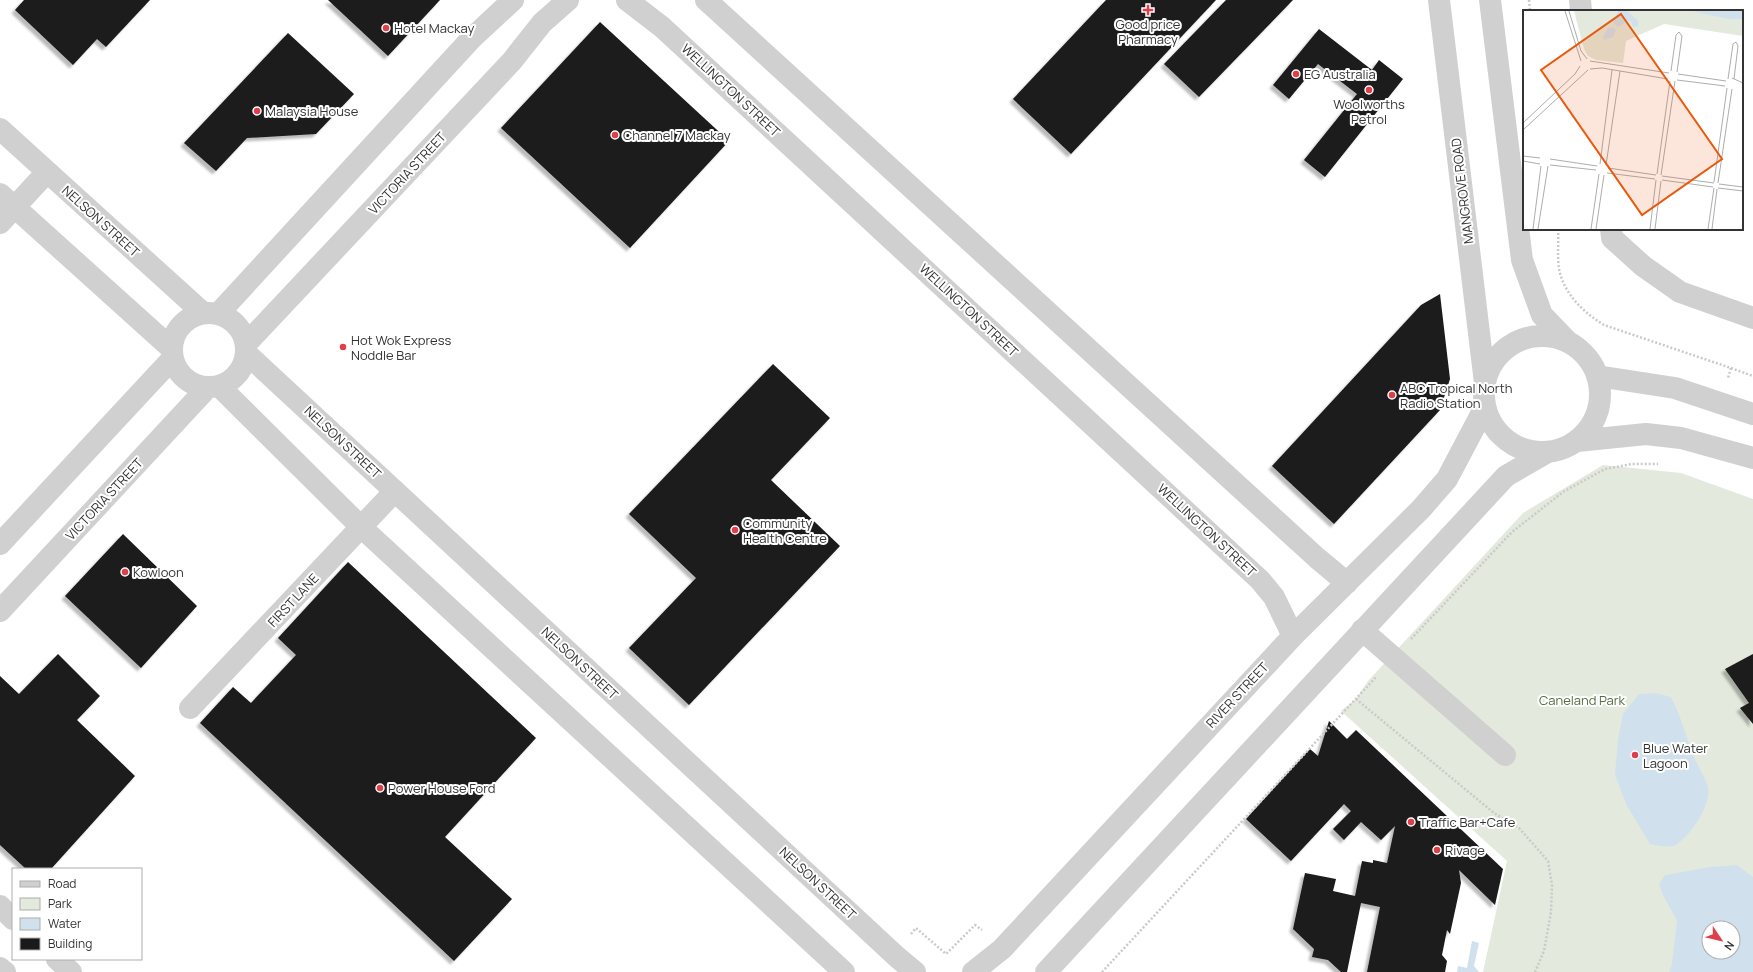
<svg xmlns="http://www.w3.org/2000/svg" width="1753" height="972" font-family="Manrope,sans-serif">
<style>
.green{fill:#e3e9dc;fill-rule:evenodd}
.water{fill:#d0e1ed;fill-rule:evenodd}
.building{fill:#1a1a1a;filter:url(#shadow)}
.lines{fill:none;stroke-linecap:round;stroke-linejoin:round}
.path{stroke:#cacaca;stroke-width:2.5;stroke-dasharray:2 2;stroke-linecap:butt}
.minor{stroke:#d0d0d0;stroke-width:22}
.poi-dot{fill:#df3f4a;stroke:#fff;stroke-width:1.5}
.labels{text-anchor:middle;stroke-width:4;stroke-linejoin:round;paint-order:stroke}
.poi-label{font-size:13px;fill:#333;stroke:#fff;text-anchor:start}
.street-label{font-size:13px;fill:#333;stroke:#fff}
.park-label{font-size:13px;fill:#566e41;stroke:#fff}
.inset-road{fill:none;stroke:#adadad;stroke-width:1}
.view{fill:#e8590c;fill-opacity:0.15;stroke:#e8590c;stroke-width:2}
.inset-edge{fill:none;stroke:#333;stroke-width:2}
</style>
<defs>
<filter id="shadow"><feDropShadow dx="-3.5" dy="3.5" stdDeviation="1" flood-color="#0004"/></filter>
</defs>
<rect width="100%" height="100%" fill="#fff"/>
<path class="green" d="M1603,465L1681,473L1753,499V972H1483L1507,861L1341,711L1356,699L1368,681L1523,513ZM1709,928H1733V952H1709Z"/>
<path class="water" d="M1655,693L1671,697C1681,716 1686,737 1694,757C1698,767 1705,777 1708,787C1712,804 1691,835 1677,844C1670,849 1658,845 1650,844L1626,804L1615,774L1618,739L1623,714L1639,694Z
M1737,865L1753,877V972H1669L1672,964L1677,921L1663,895L1659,884L1665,875L1710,867ZM1709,928H1733V952H1709Z
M1472,941L1479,943L1474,966L1479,972H1457L1458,966L1467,968Z"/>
<path class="building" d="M24,0H150L106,47L97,39L73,65L15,10Z
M328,0H440L388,56Z
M1106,0H1216L1071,154L1013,99Z
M1226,0H1293L1199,97L1164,64Z
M600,22L729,141L630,248L501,128Z
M1319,29L1372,70L1379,60L1403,79L1325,177L1304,160L1357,94L1318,64L1289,99L1273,85Z
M288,33L354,94L316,134L247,138L216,171L184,143Z
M1440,294L1450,379L1440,410L1334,524L1272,466L1421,305Z
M773,364L830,418L771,480L840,546L689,705L629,648L696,578L629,514Z
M123,534L197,606L141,668L65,596Z
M348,562L536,738L445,837L512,899L454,961L200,723L233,687L251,703L296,655L278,638Z
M58,654L100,696L77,720L135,776L51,869H26L0,845V676L19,694Z
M1753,654V724L1740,708L1749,703L1725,669Z
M1329,721L1347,739L1356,730L1503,869L1495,905L1459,870L1461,883L1450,934L1447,930L1442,955L1447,961L1445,972H1367L1380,907L1361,903L1347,972H1341L1328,960L1312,957L1314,949L1293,929L1305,873L1336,879L1333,891L1355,896L1362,861L1373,863V860L1387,863L1395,826L1381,840L1361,822L1344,840L1333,829L1351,811L1344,804L1291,861L1246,819L1310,749L1318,756Z"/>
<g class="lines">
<path class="path" d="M1529,0L1530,11
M1558,229C1559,242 1557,256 1559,269C1564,294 1583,312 1604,325L1731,368L1728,378
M1731,368L1753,376
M1411,639L1512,532L1563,492L1605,469L1632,464H1658
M1356,699L1494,813L1519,828L1548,861L1552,885L1551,912L1544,951L1535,972
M911,934L916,928L946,954L975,925L982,930
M1102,972L1377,676"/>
<path class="minor" d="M627,0L662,27L1260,580L1274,597L1293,636
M706,0L1317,558L1347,583
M1439,0L1485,383
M1490,0L1522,260L1542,315L1568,342
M1580,0L1581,11
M0,129L203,313
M0,194L171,348
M0,223L47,172
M1611,229L1612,238L1643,266L1680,292L1753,318
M172 350a37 37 0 1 1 74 0a37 37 0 1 1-74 0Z
M218,314L471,39L513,0
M1484 394a58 58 0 1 1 116 0a58 58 0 1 1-116 0Z
M246,344L512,61L542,23L568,0
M246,353L897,957L915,972
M1597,376L1675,388L1753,414
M219,386L361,527L844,972
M1577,441L1646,434L1681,438L1753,458
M0,544L172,359
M0,611L208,387
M1362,630L1505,755
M190,708L395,491
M0,906L13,919
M57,959L71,972
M0,968L5,972
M973,972L1002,949L1293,636L1421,509L1447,479L1485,407
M1046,972L1506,476L1546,453"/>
</g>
<g class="poi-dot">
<path d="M1146 4h4v4h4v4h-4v4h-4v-4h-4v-4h4z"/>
<circle cx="386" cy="28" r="4"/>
<circle cx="1296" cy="74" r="4"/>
<circle cx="1369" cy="90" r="4"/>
<circle cx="257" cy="111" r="4"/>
<circle cx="615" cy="135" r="4"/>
<circle cx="343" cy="347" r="4"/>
<circle cx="1392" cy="395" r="4"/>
<circle cx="735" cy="530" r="4"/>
<circle cx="125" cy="572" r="4"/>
<circle cx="1635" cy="755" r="4"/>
<circle cx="380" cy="788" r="4"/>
<circle cx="1411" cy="822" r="4"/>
<circle cx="1437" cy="850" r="4"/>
</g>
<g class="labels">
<g class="poi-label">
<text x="1148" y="29" text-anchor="middle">Good price<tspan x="1148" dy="15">Pharmacy</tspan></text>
<text x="394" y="33">Hotel Mackay</text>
<text x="1304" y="79">EG Australia</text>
<text x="1369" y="109" text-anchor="middle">Woolworths<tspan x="1369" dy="15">Petrol</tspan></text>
<text x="265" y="116">Malaysia House</text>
<text x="623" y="140">Channel 7 Mackay</text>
<text x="351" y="345">Hot Wok Express<tspan x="351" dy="15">Noddle Bar</tspan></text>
<text x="1400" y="393">ABC Tropical North<tspan x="1400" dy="15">Radio Station</tspan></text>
<text x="743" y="528">Community<tspan x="743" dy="15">Health Centre</tspan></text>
<text x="133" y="577">Kowloon</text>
<text x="1643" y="753">Blue Water<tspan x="1643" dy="15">Lagoon</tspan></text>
<text x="388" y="793">Power House Ford</text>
<text x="1419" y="827">Traffic Bar+Cafe</text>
<text x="1445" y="855">Rivage</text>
</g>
<g class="street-label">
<text transform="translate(731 90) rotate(43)" y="5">WELLINGTON STREET</text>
<text transform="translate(407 173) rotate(-47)" y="5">VICTORIA STREET</text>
<text transform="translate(1462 191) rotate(-97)" y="5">MANGROVE ROAD</text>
<text transform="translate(101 221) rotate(42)" y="5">NELSON STREET</text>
<text transform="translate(969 310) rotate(43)" y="5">WELLINGTON STREET</text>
<text transform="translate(343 442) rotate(43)" y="5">NELSON STREET</text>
<text transform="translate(104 499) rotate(-47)" y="5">VICTORIA STREET</text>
<text transform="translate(1207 530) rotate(43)" y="5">WELLINGTON STREET</text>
<text transform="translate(293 600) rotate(-47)" y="5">FIRST LANE</text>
<text transform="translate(580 663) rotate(43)" y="5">NELSON STREET</text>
<text transform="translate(1237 695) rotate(-47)" y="5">RIVER STREET</text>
<text transform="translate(818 883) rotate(43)" y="5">NELSON STREET</text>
</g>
<g class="park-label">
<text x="1582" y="705">Caneland Park</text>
</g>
</g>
<g transform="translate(1523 10)">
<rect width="220" height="220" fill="#fff"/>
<path d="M51,1H168L220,9V26L141,14L103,31L100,53L73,50L65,46L61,39Z" fill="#e3e9dc"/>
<path d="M95,1H104L115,11V16L110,17L108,11H104L95,17L90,12ZM168,1H220V9H206ZM90,17L93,20L90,27L81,30L80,27L85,18Z" fill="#d0e1ed"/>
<path class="inset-road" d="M42,1L58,51M46,1L58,41L64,49M67,51L146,63M67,59L79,58L145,69M148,61L153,25L156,22L159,26L154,62M155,64L203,71M209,68L220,73M205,69L210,34L213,32L215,36L211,69M154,70L202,76M0,113L52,64L57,56M0,120L65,60M0,146L17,148M27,149L74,156M0,151L17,154M77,154L89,60M27,155L73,160M83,155L97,61M85,158L133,165M84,163L132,169M134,164L147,71M138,165L152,71M139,166L191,173M139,170L190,177M191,172L204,78M195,173L209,79M196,174L220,177M195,178L220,181M10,219L18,156M15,219L25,156M68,219L76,164M73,219L81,165M127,219L133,170M132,219L138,171M185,219L191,178M189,219L194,179"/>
<path class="view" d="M98,4L199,149L119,205L18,60Z"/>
<rect width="220" height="220" class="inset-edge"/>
</g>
<rect x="12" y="868" width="130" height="92" fill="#ffffff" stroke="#adadad"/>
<rect x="20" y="881" width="20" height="6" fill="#d0d0d0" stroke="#adadad"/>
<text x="48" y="888" font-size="12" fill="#333333">Road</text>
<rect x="20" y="898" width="20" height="12" fill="#e3e9dc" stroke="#adadad"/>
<text x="48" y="908" font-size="12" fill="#333333">Park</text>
<rect x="20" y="918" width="20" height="12" fill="#d0e1ed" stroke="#adadad"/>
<text x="48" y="928" font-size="12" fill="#333333">Water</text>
<rect x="20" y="938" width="20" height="12" fill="#1a1a1a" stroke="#adadad"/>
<text x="48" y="948" font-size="12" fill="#333333">Building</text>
<g transform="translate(1721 940) rotate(125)"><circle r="19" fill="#ffffff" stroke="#adadad"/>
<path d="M0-3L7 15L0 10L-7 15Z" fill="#df3f4a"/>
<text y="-6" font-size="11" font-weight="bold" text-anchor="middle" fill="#333333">N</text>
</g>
</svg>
